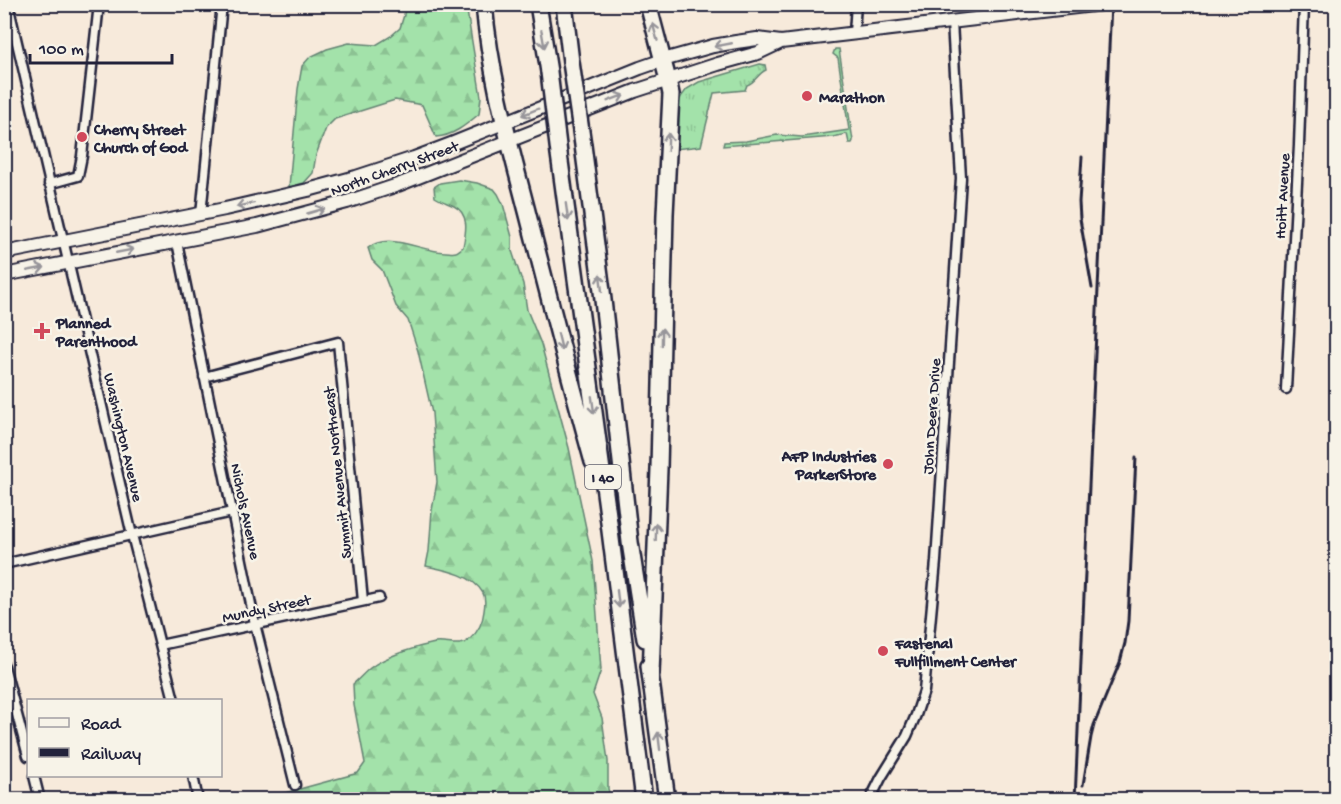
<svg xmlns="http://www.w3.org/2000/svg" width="1341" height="804" font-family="'Gochi Hand',sans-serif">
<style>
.grass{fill:url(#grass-tufts);stroke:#628272;stroke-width:1.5}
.forest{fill:url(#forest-firs);stroke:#628272;stroke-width:1.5}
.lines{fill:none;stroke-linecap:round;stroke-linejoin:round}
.street-casing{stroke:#22223b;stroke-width:13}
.secondary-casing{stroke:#22223b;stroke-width:16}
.highway-casing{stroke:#22223b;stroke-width:20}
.street{stroke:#f7f3e8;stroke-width:8}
.secondary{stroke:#f7f3e8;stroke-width:12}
.highway{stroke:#f7f3e8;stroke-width:15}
.rail{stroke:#22223b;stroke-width:3}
.highway-bridge-casing{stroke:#22223b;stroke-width:20;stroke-linecap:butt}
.highway-bridge{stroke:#f7f3e8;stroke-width:15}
.oneway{stroke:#97959a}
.poi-dot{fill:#d1495b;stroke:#f7f3e8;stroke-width:2}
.labels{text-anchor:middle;stroke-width:5;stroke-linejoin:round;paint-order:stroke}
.shield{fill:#f7f3e8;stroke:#62616f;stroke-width:1.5}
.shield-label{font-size:15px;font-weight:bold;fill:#22223b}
.poi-label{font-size:16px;font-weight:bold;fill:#22223b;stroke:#f7f3e8;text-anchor:start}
.street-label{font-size:16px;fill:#22223b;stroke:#f7f3e8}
</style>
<defs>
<pattern id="grass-tufts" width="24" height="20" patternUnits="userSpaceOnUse" patternTransform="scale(1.5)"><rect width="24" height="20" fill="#a3e2aa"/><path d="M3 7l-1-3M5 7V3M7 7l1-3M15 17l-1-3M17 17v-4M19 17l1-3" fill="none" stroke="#8cc293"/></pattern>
<pattern id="forest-firs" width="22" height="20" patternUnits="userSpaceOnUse" patternTransform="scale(1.5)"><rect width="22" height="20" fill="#a3e2aa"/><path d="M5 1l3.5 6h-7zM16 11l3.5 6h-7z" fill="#8cc293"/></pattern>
</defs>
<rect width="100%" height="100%" fill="#f7eadb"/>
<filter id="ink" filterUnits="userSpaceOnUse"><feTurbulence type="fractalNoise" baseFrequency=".0167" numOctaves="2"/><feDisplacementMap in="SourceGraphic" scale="12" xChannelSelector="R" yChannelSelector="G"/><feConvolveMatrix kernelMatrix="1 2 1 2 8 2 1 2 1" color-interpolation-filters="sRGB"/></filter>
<g filter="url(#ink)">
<path class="grass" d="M835,49H839L853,141L852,143H849L847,134L833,137L723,146L724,142L746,141L777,135L802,137L849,130L838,58L833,54Z
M760,64L765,65L766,70C758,73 755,83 747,85L745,90L714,93L701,146L675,149L676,111L681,97L687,89L699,82Z"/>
<path class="forest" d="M405,5H466L481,97L479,114C466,125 453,136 436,137L422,105L395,100L335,119L326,128L316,155L313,173L304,183L289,187L298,89L302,66L310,57L327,49L349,43L376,45L391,36L400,28L404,15Z
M459,180L477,183L494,189L498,194L503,204L512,237V251L523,284L527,310L541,344L569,448L593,561L601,670L593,694L602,718L608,761V789L611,799H263L358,773L365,763L354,705L353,684C359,679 364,673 370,668C386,656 415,647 435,643C447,641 460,649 470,639C478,632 483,621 484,611C485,605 486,598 483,593C472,574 445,570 426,566L429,551L432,510L437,482L432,413L418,351L408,320L396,306L382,270L372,260L368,248C389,231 422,252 446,252C449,252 453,253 456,252C457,252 462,248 463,247C466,232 470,214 454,206C448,203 441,201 435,197L434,187L440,183Z"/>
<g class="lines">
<g class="street-casing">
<path id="street" d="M8,4L132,535L174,700
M854,33L856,4
M49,184L78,176L82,156L99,4
M201,214L222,4
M177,242L255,624L295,785
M204,377L338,342L363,601
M1286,389L1299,145L1304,4
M4,564L232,512
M160,645L379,598
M4,666L28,756
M34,776L40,800
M193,776L198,800
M870,800L881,778L907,736L916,715L924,691L936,561L961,178L952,22"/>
</g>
<g class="secondary-casing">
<path id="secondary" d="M4,253L225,209L308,190L356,177L414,158L451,144L640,68L663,60L713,46L736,42L757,39L781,42L1102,4
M4,275L257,226L347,202L398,185L635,91L718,64L758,53L779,43"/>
</g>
<g class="highway-casing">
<path id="highway" d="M484,4C490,76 510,145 528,215C549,297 570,380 593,462
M538,4L549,72
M564,4L571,62
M648,4L668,80L671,94L665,214L659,469L651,674
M583,145L602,291L630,542L645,639
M559,154L608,515L644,800
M649,666L667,800"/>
</g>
<use href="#street" class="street"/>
<use href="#secondary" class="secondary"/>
<use href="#highway" class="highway"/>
<path class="rail" d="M1082,157L1079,202L1080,219L1092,288
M1083,785L1091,737L1094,725L1120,662L1125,643L1128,621L1136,457
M1075,800L1081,661L1111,4"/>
<g class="highway-bridge-casing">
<path id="highway-bridge" d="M571,62L583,145
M549,72L559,154"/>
</g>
<use href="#highway-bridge" class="highway-bridge"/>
</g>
<defs><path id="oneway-shaft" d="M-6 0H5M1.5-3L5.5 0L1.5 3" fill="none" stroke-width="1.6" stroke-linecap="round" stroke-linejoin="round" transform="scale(1.5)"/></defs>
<g class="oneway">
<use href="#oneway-shaft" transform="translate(655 32) rotate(-106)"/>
<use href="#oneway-shaft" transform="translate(543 39) rotate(80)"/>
<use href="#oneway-shaft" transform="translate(723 45) rotate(169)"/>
<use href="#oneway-shaft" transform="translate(616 98) rotate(-21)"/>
<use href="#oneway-shaft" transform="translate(530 112) rotate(158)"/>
<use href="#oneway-shaft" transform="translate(668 142) rotate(-88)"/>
<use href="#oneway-shaft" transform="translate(245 205) rotate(168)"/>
<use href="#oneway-shaft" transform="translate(316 211) rotate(-16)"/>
<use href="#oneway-shaft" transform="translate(567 212) rotate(82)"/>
<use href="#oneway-shaft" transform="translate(125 251) rotate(-11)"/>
<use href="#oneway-shaft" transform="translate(36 269) rotate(-11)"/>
<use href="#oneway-shaft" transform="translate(601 283) rotate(-97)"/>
<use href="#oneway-shaft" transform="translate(662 337) rotate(-89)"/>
<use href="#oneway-shaft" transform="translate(560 342) rotate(76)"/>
<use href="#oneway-shaft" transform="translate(593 405) rotate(82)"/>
<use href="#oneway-shaft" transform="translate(656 532) rotate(-88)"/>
<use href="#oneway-shaft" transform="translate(618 599) rotate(83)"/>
<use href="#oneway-shaft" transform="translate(659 741) rotate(-97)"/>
</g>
</g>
<g class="poi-dot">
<circle cx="807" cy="96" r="6"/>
<circle cx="82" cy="137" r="6"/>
<path d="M39 322h6v6h6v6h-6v6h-6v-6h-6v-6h6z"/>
<circle cx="888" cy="464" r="6"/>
<circle cx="883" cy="651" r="6"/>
</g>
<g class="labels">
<rect class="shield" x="585" y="465" width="36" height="24" rx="4.5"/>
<g class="shield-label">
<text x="603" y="482">I 40</text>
</g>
<g class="poi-label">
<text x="819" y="102">Marathon</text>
<text x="94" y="134">Cherry Street<tspan x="94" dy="18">Church of God</tspan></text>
<text x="56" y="328">Planned<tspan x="56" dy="18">Parenthood</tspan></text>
<text x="876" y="461" text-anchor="end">AFP Industries<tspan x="876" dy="18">ParkerStore</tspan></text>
<text x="895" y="648">Fastenal<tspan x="895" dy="18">Fullfillment Center</tspan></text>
</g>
<g class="street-label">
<text transform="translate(394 167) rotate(-20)" y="6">North Cherry Street</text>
<text transform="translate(1281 196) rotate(-87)" y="6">Hoitt Avenue</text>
<text transform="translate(930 416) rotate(-86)" y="6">John Deere Drive</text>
<text transform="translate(125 437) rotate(77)" y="6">Washington Avenue</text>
<text transform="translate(336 473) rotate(-96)" y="6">Summit Avenue Northeast</text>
<text transform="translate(247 511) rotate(78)" y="6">Nichols Avenue</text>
<text transform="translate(266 607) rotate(-12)" y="6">Mundy Street</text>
</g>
</g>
<rect width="1341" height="804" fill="none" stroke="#f7f3e8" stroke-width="24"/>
<rect x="12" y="12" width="1317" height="780" fill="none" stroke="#22223b" stroke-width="2" filter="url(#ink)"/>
<rect x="27" y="699" width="195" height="78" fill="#f7f3e8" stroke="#a29fa3" stroke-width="1.5"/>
<rect x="39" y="718" width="30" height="9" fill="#f7f3e8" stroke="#a29fa3" stroke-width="1.5"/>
<text x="81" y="729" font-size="18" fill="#22223b">Road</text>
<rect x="39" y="748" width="30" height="9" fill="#22223b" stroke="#a29fa3" stroke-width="1.5"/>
<text x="81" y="759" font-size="18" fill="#22223b">Railway</text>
<path d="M30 54v9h142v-9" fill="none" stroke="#22223b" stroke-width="3"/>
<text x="39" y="54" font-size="18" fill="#22223b" stroke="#f7f3e8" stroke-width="4.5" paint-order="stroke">100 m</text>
</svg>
